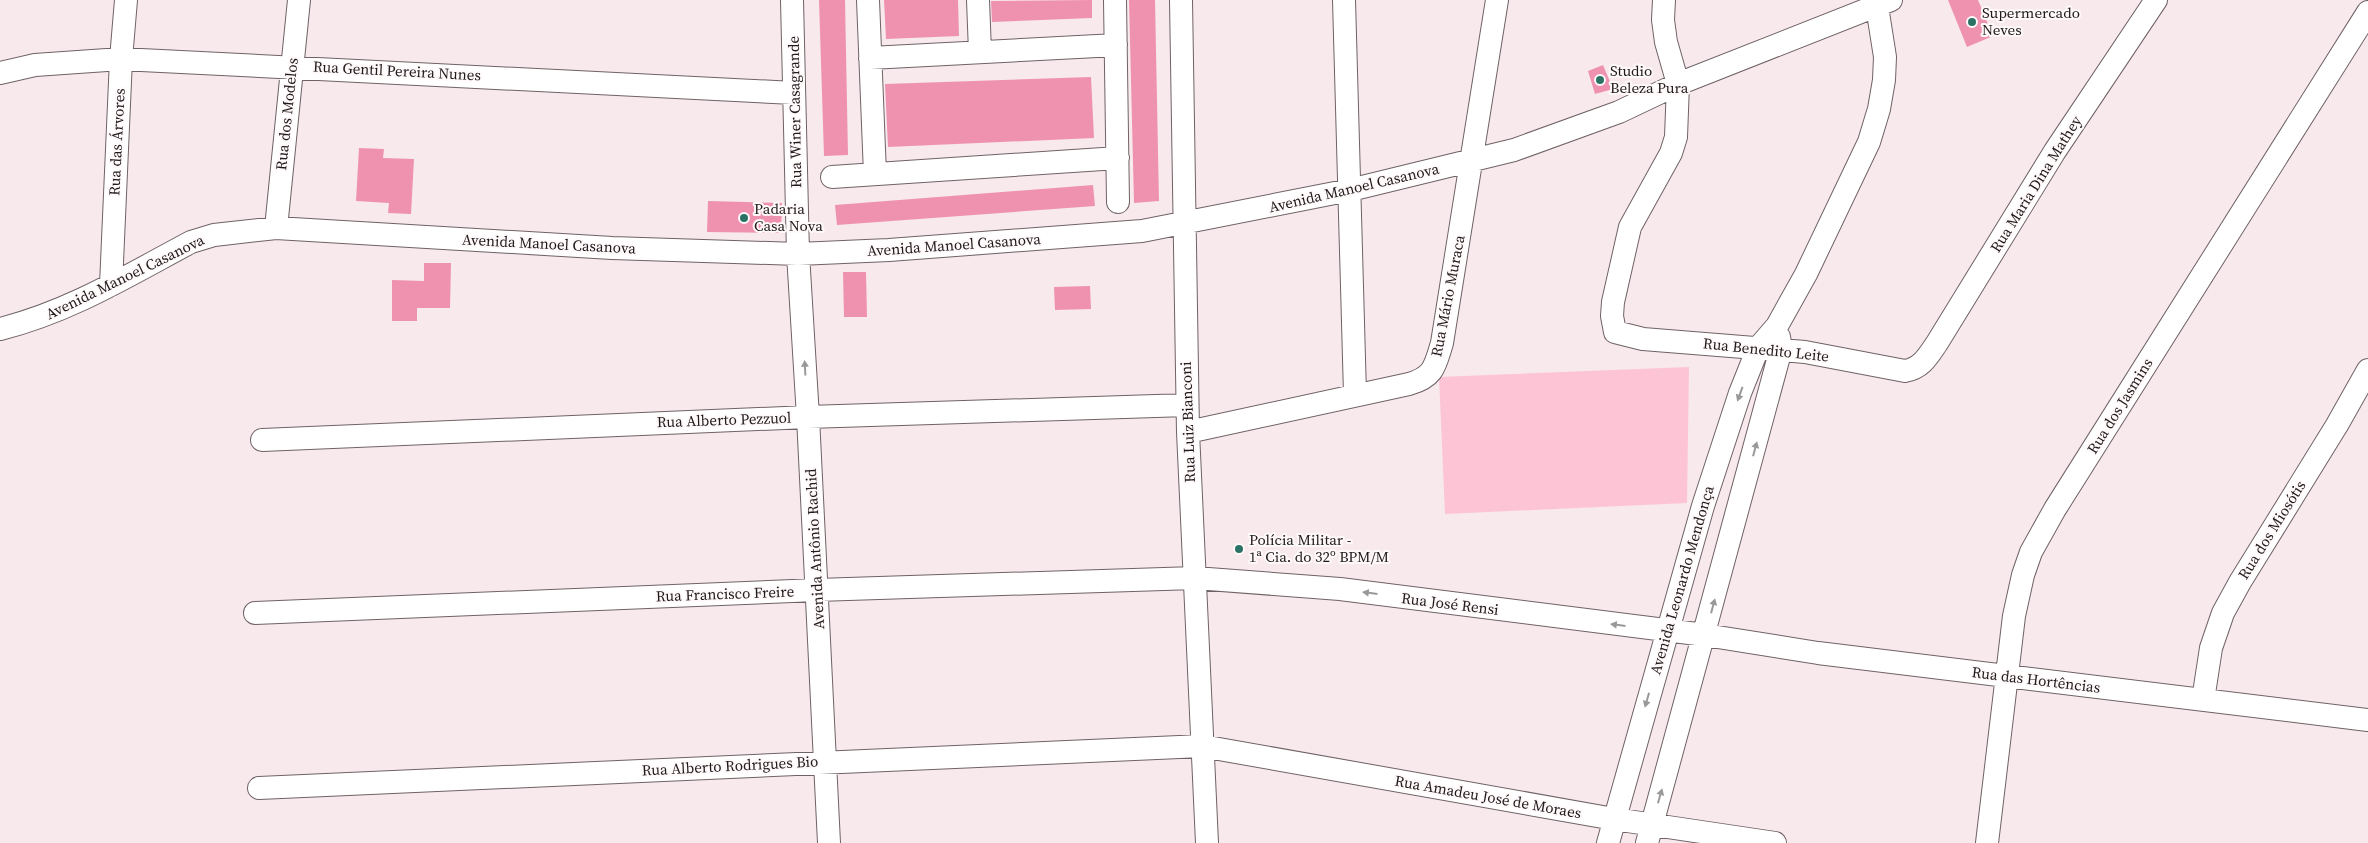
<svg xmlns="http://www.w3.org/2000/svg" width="2368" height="843" font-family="'Source Serif 4',serif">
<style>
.pitch{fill:#fdc4d5}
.building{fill:#ef92b0}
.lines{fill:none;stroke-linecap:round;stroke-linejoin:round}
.minor-casing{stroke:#6f6266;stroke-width:24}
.minor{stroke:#fff;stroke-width:22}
.oneway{fill:#9a9899}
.poi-dot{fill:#2a7166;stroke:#fff9fa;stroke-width:2}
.labels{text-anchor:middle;stroke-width:4;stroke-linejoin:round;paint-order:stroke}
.poi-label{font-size:15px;fill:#1f1a1c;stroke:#fff9fa;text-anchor:start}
.street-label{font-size:15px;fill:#1f1a1c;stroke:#fff9fa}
</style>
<rect width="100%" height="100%" fill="#f8e9ed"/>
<path class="pitch" d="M1689,367L1687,503L1445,514L1439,377Z"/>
<path class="building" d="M819,0H845L848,155L824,156Z
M884,0H958L959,36L886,39Z
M1092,0V18L992,22L991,1Z
M1129,0H1155L1159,201L1134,203Z
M1948,0H1978L1993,36L1967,47Z
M1603,65L1613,89L1595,94L1588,71Z
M1091,77L1094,138L888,147L885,84Z
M359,148L384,149L383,158L414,159L411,214L388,213L389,203L356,201Z
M1093,185L1095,206L837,225L835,205Z
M708,201L782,203L781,233L707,232Z
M424,263H451L450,308H417V321H392V280L424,281Z
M843,272H866L867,317H844Z
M1090,286L1091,309L1055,310L1054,287Z"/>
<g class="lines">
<g class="minor-casing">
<path id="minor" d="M792,0L798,254L808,417L829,843
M868,0L875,174
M978,0L980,52
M1115,0L1118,202
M1181,0L1188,432L1207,843
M1344,0L1355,394
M1664,0L1663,20L1666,42L1678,84L1676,137L1671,153L1630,227L1613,302L1612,316L1615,332L1643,339L1805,352L1905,371C1922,368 1928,356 1937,343L2055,151L2156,0
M870,58L1116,45
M0,73L35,65L121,59L794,93
M832,177L1118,158
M276,228L299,0
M111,285L121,59L126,0
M0,329C69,312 129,275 191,242L214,235L276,228L612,248L798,254L889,250L1142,231L1350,190L1514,150L1619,112L1678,84L1891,0
M1188,432L1409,384C1434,377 1435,366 1442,343L1497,0
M262,440L808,417L1187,405
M255,613L817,590L1195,578L1340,589L1705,635L1818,653L2368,720
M2203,700L2211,648L2223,613L2240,582L2337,425L2368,370
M259,788L1202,746L1614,819L1775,843
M1608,843L1703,506L1740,393L1758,348L1777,326L1806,274L1869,142L1879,109L1884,80L1885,57L1876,0
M1647,843L1781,349L1779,337
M1987,843L2014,616L2023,575L2031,552L2055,509L2368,12"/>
</g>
<use href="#minor" class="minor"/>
</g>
<defs><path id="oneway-solid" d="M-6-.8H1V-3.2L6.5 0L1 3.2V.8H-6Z" transform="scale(1.25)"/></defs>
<g class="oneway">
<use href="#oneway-solid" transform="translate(805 368) rotate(-93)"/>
<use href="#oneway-solid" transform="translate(1740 394) rotate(110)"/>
<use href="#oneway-solid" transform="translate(1755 449) rotate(-75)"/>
<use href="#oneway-solid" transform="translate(1370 593) rotate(-173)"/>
<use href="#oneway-solid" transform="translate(1713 606) rotate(-75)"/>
<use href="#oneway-solid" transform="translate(1618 625) rotate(-173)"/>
<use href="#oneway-solid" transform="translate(1647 700) rotate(106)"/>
<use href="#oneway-solid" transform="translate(1660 796) rotate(-74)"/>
</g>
<g class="poi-dot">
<circle cx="1972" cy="22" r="5"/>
<circle cx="1600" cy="80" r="5"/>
<circle cx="744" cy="218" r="5"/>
<circle cx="1239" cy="549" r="5"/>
</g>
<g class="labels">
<g class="poi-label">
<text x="1982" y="18">Supermercado<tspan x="1982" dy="17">Neves</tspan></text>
<text x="1610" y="76">Studio<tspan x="1610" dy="17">Beleza Pura</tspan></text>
<text x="754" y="214">Padaria<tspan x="754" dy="17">Casa Nova</tspan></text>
<text x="1249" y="545">Polícia Militar -<tspan x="1249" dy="17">1ª Cia. do 32º BPM/M</tspan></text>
</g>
<g class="street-label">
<text transform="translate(397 71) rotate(3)" y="5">Rua Gentil Pereira Nunes</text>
<text transform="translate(795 112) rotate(-91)" y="5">Rua Winer Casagrande</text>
<text transform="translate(287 114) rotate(-84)" y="5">Rua dos Modelos</text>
<text transform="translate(117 142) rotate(-87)" y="5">Rua das Árvores</text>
<text transform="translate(2036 184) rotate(-58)" y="5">Rua Maria Dina Mathey</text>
<text transform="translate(1354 188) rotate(-13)" y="5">Avenida Manoel Casanova</text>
<text transform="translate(549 244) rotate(3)" y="5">Avenida Manoel Casanova</text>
<text transform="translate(954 245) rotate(-4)" y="5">Avenida Manoel Casanova</text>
<text transform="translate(125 277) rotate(-26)" y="5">Avenida Manoel Casanova</text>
<text transform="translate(1448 296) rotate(-79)" y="5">Rua Mário Muraca</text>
<text transform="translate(1766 350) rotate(6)" y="5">Rua Benedito Leite</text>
<text transform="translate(2120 406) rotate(-58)" y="5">Rua dos Jasmins</text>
<text transform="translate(724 420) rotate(-2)" y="5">Rua Alberto Pezzuol</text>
<text transform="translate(1188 422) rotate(-92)" y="5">Rua Luiz Bianconi</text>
<text transform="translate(2272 530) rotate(-58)" y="5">Rua dos Miosótis</text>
<text transform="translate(815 549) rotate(-93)" y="5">Avenida Antônio Rachid</text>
<text transform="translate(1682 580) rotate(-74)" y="5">Avenida Leonardo Mendonça</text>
<text transform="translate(725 594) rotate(-2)" y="5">Rua Francisco Freire</text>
<text transform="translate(1450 604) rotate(7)" y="5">Rua José Rensi</text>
<text transform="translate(2036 680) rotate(7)" y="5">Rua das Hortências</text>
<text transform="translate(730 766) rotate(-3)" y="5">Rua Alberto Rodrigues Bio</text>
<text transform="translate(1488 797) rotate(10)" y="5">Rua Amadeu José de Moraes</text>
</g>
</g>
</svg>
